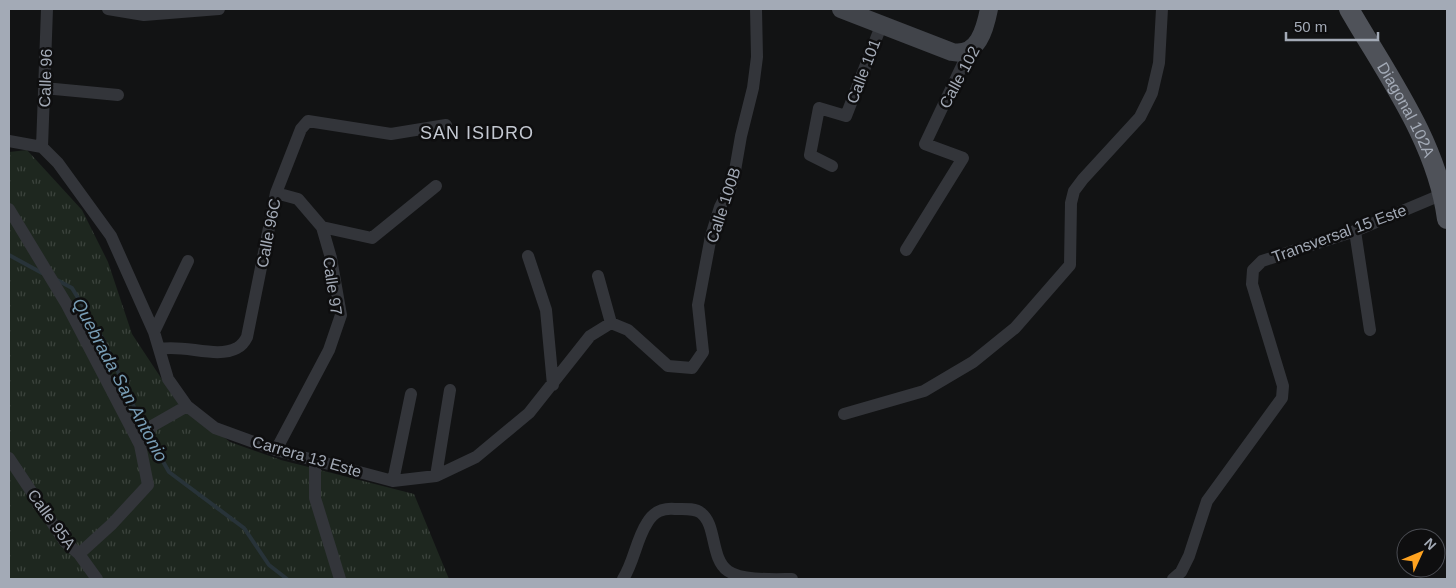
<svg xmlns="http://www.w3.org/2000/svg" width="1456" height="588" font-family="Helvetica,sans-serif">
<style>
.park{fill:url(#park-tufts)}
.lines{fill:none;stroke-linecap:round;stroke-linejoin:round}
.stream{stroke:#283339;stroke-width:4}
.street{stroke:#33353a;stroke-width:12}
.secondary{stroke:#41444a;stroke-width:18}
.primary{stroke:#4f5259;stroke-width:20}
.labels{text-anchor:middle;stroke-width:5;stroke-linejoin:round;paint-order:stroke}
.street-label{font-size:16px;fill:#a3aab6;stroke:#0e0e0f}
.neighbourhood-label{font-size:18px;letter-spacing:1px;fill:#c4c9d2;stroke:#0e0e0f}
.water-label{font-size:18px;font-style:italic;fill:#779cb4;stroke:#0e0e0f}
</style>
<defs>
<pattern id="park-tufts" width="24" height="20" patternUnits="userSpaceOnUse" patternTransform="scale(1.25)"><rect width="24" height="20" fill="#1e271f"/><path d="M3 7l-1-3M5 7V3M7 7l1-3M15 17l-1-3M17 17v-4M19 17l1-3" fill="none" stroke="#3c443d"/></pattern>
</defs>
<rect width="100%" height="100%" fill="#121314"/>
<path class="park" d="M27,150L82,210L108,262L132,334L173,396L230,442L281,460L414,494L449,579H9V152Z"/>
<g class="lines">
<path class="stream" d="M9,255L42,273
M57,280L72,288L104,341L145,431
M149,437L169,472L244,528L269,565L287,579"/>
<path class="street" d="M108,9L144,15L219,9
M44,88L118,95
M9,141L42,147L58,163L111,236L154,332L168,379L187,406L215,428L276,450L393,481L436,476L476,457L529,413L590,336L611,323L628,330L668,366L692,368L703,352L698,305L711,236L720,207L733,182L741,136L753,88L757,57L756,9
M42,147L47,9
M832,166L810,155L819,108L846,116L881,26
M9,209L67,305L140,445
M322,227L372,238L436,186
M1355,231L1370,330
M906,250L963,158L925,144L969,51
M528,256L546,310L553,385
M598,276L611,323
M154,332L188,261
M160,349C184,344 217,359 237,348C241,346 245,341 247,337L276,193L301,129L308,121L391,134L446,125
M844,414L924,391L973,362L1015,328L1070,265L1071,203L1074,191L1083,179L1140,117L1152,93L1159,63L1162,9
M276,450L329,350L341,315L331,258L322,227L298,199L276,193
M9,458L65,542L79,554L97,579
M315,460V498L340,579
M436,476L450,390
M393,481L411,394
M79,554L112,524L148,485L140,445L152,426L187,406
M623,579C634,562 636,540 647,523C654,511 663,508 675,509C684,509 695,508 701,513C717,525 710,558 728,571C742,581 776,579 792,579
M1173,579L1181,572L1189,556L1207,501L1282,398L1283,386L1252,284L1253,270L1262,261L1355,231L1443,194"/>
<path class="secondary" d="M841,9L952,52C978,57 985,29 989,9"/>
<path class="primary" id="s1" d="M1349,9C1387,75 1437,142 1447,219"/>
</g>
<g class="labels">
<g class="street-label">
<text transform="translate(863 71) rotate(-69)" y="6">Calle 101</text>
<text transform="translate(959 77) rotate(-62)" y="6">Calle 102</text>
<text transform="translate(45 78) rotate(-88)" y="6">Calle 96</text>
<text dy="6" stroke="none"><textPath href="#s1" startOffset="116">Diagonal 102A</textPath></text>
<text transform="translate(723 205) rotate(-72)" y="6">Calle 100B</text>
<text transform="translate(268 233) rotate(-79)" y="6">Calle 96C</text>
<text transform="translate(1339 233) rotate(-20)" y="6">Transversal 15 Este</text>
<text transform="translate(333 286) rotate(82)" y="6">Calle 97</text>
<text transform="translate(307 456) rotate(16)" y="6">Carrera 13 Este</text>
<text transform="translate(52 519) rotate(54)" y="6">Calle 95A</text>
</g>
<g class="neighbourhood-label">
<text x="477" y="139">SAN ISIDRO</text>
</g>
<g class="water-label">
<text transform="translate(120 380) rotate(62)" y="6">Quebrada San Antonio</text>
</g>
</g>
<rect width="1456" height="588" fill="none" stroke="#a3aab6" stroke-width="20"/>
<g transform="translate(1421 553) rotate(46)"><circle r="24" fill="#0e0e0f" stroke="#4a4c52"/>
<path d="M0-4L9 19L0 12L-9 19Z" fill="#ffa320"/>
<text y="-8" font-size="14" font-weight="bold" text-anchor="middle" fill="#a3aab6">N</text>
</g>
<path d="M1286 32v8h92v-8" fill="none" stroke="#a3aab6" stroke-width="2.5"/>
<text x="1294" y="32" font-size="15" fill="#a3aab6" stroke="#0e0e0f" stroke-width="4" paint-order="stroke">50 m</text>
</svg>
